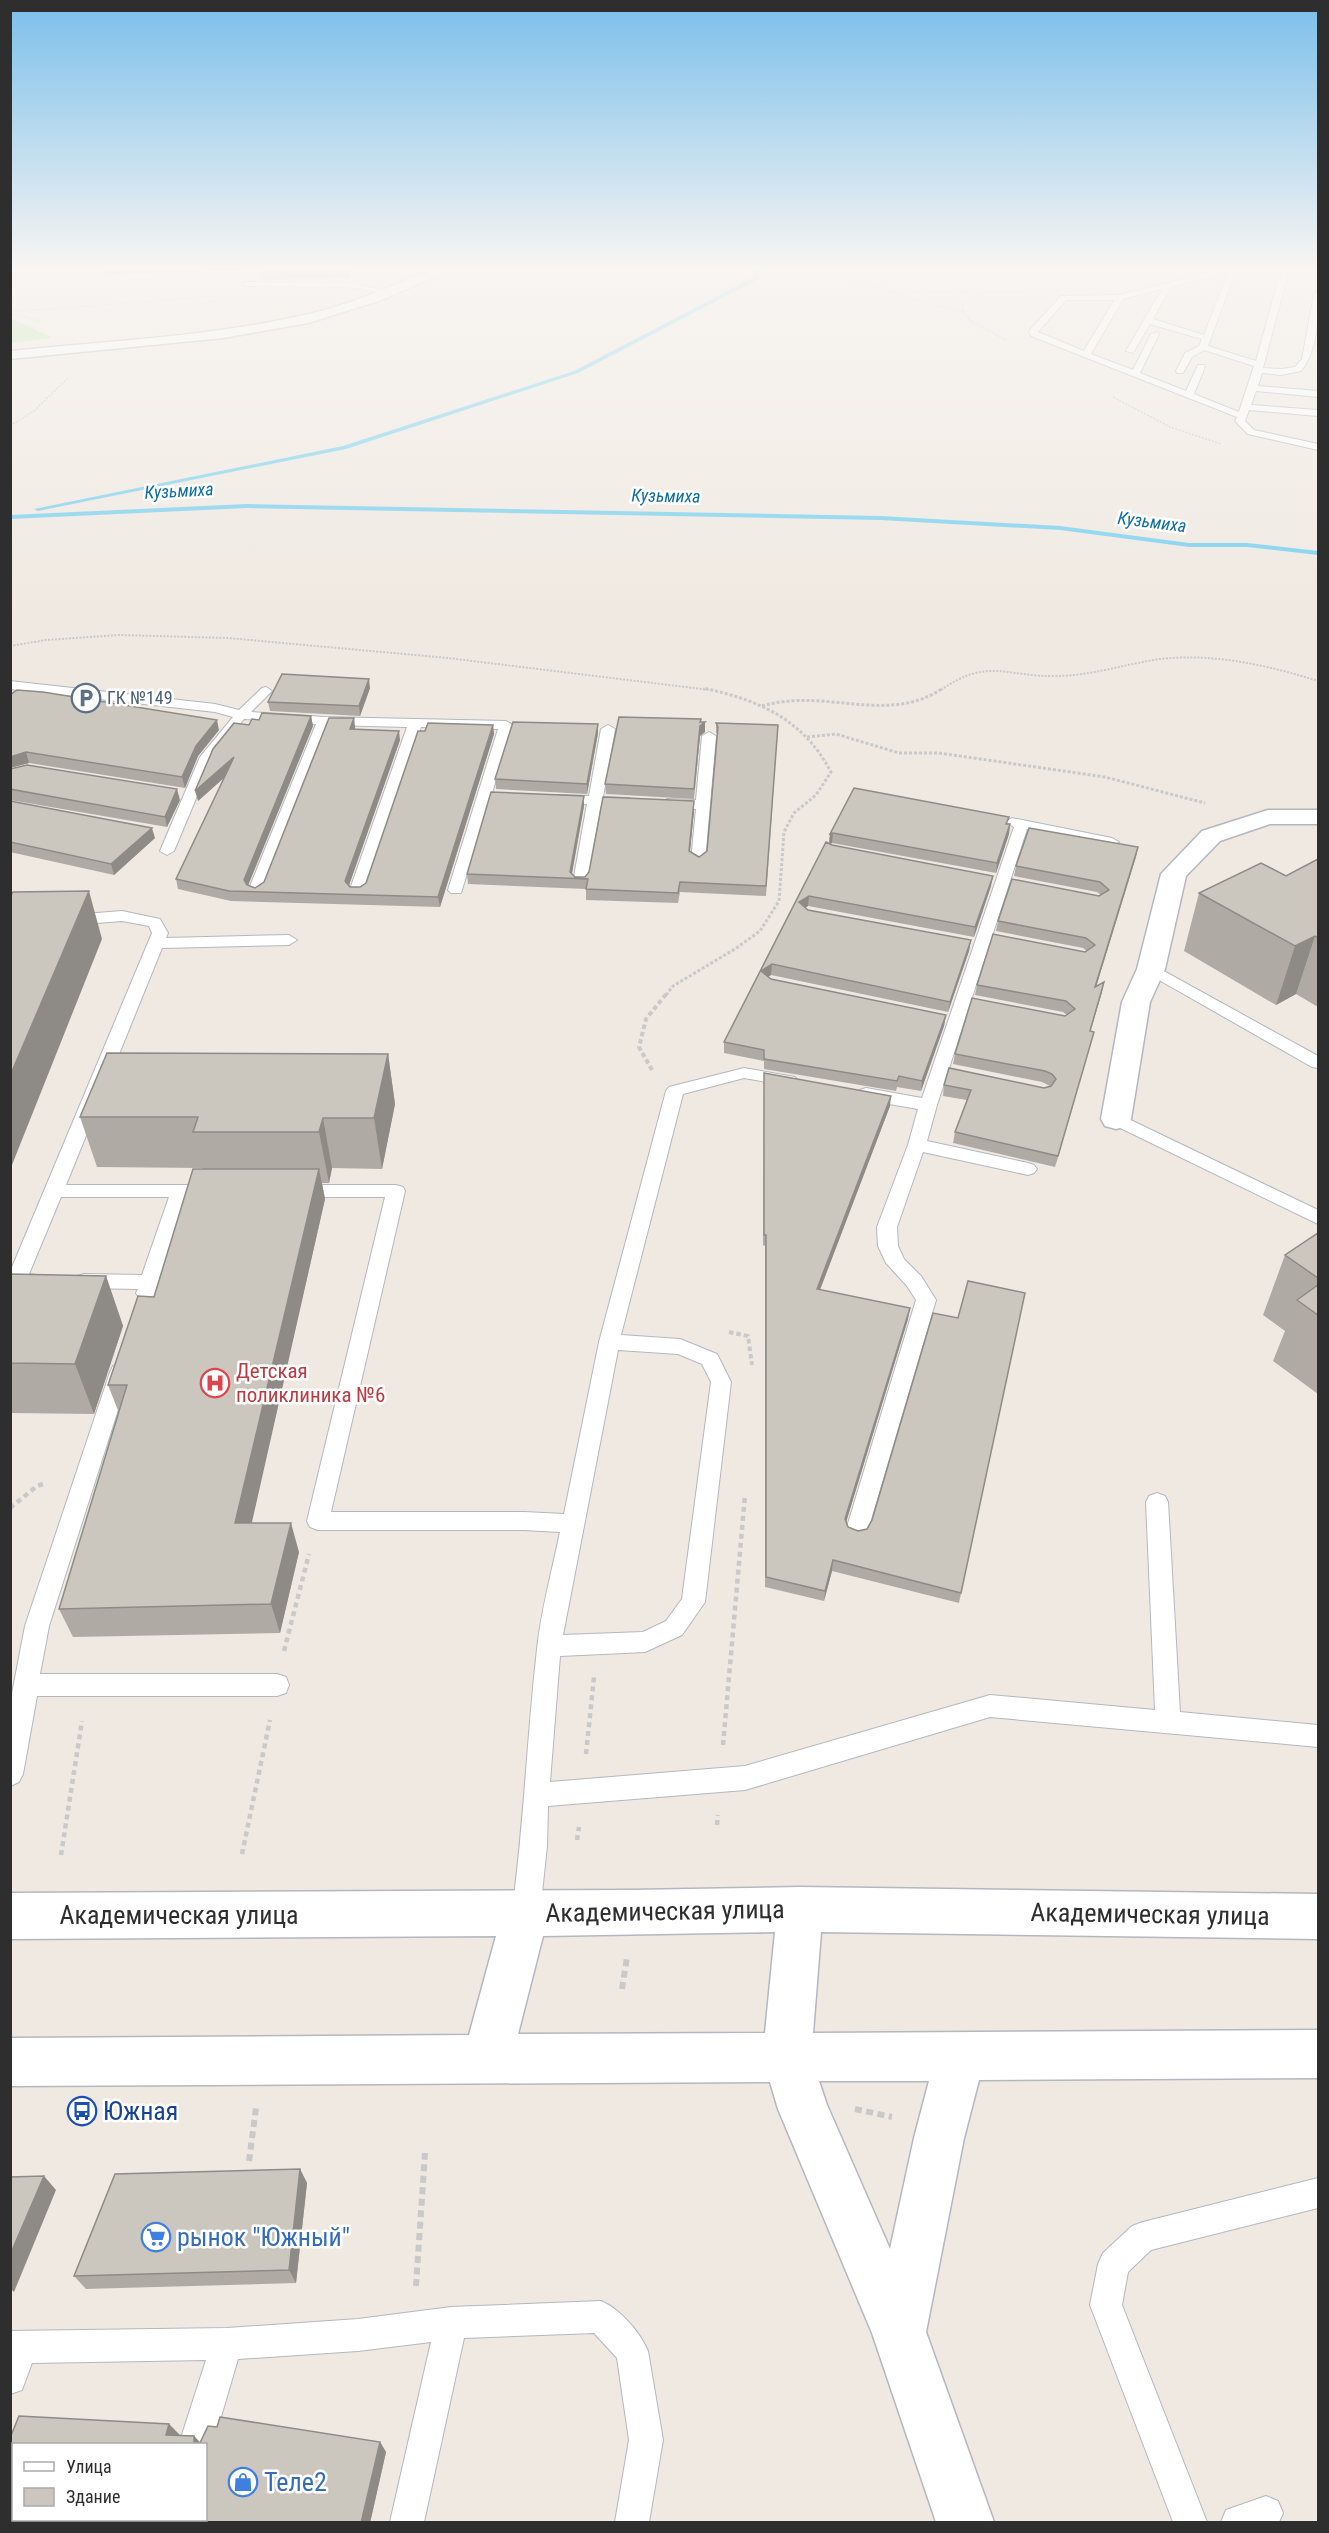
<svg xmlns="http://www.w3.org/2000/svg" width="1329" height="2533" font-family="'Roboto Condensed',sans-serif">
<style>
.green{fill:#b6e59e}
.lines{fill:none;stroke-linecap:round;stroke-linejoin:round}
.stream{fill:#75cff0;fill-rule:evenodd}
.lane-casing{stroke:#b4b7c1;stroke-width:2}
.street-casing{stroke:#b4b7c1;stroke-width:3}
.secondary-casing{stroke:#b4b7c1;stroke-width:3}
.path-far5{stroke:#c9c9c9;stroke-width:1.5;stroke-dasharray:2 1.5;stroke-linecap:butt}
.path-far4{stroke:#c9c9c9;stroke-width:2;stroke-dasharray:2 1.5;stroke-linecap:butt}
.path-far3{stroke:#c9c9c9;stroke-width:3;stroke-dasharray:3 2;stroke-linecap:butt}
.path-far2{stroke:#c9c9c9;stroke-width:4;stroke-dasharray:4.5 3;stroke-linecap:butt}
.path-far1{stroke:#c9c9c9;stroke-width:4.5;stroke-dasharray:5 4;stroke-linecap:butt}
.path{stroke:#c9c9c9;stroke-width:6;stroke-dasharray:7 4.5;stroke-linecap:butt}
.lane{fill:#fff;fill-rule:evenodd}
.street{fill:#fff;fill-rule:evenodd}
.secondary{fill:#fff;fill-rule:evenodd}
.wall{fill:#afaba4}
.shaded-wall{fill:#8e8b86}
.building{fill:#cbc7bf;stroke:#8e8b86;stroke-width:1.5}
.labels{text-anchor:middle;stroke-width:5;stroke-linejoin:round;paint-order:stroke}
.far-water-label{font-size:18px;font-style:italic;fill:#0d6fa3;stroke:#fff}
.far-service-label{font-size:18px;fill:#4e5e75;stroke:#fff;text-anchor:start}
.health-label{font-size:21px;fill:#be3a42;stroke:#fff;text-anchor:start}
.near-street-label{font-size:26px;fill:#2e2e2e;stroke:#fff}
.near-transit-label{font-size:26px;fill:#164399;stroke:#fff;text-anchor:start}
.near-shop-label{font-size:26px;fill:#366cbe;stroke:#fff;text-anchor:start}
</style>
<rect width="100%" height="100%" fill="#efe9e1"/>
<path class="green" d="M11,318L53,338L11,343Z"/>
<g class="lines">
<path class="stream" d="M753,266H759V279L578,373L346,449L38,511L34,509L343,446L574,371L754,277Z
M247,504L880,516L1060,526L1189,543H1247L1318,551V555L1247,547H1189L1060,530L880,520L247,508L10,519V515Z"/>
<g class="lane-casing">
<path id="lane" d="M46,266H99L95,268L10,272V268Z
M1235,266H1248L1236,270L1208,346L1256,361L1282,266H1290L1263,368L1281,369L1295,367L1302,359L1314,294L1318,292C1318,318 1318,350 1301,371L1281,375L1262,373L1258,386L1318,391V397L1256,391L1251,405L1318,410V416L1249,410L1245,421L1254,430L1318,444V450L1248,434L1235,421L1237,417L1031,336L1029,331L1061,296L1120,295ZM1228,272L1204,335L1153,319L1171,287ZM1162,289L1126,351L1133,353L1150,324L1202,339L1199,346L1185,353L1176,371L1177,373H1183L1192,357L1204,350L1254,366L1239,412L1194,394L1205,367L1204,365H1198L1186,391L1140,373L1159,334L1158,332L1151,334L1133,370L1091,354L1123,299ZM1066,300H1114L1084,351L1038,332Z
M247,282L348,283L394,292L390,294L348,287L244,286L243,284Z
M10,681L215,704L239,710L262,688L266,687L272,691L251,712L324,717L506,721L513,725L461,893H451L448,890L498,729L421,727L365,892L357,897L349,892L407,727L329,725L264,891L256,896L248,891L316,724L244,719L213,758L174,851L167,855L160,851L200,757L233,717L215,712L10,689Z
M608,725L615,729L603,797L629,798L636,802L629,806L601,805L587,882L580,886L573,882L587,804L559,803L552,799L559,795L589,796L601,729Z
M709,732L716,736L705,861L698,865L691,861L696,809L667,807L660,803L667,799L696,800L702,736Z
M1012,818L1112,838L1119,842L1112,846L1027,829L937,1105L927,1141L1028,1163L1034,1165L1037,1169L1034,1173L1028,1175L923,1152L897,1227L898,1246L904,1259L921,1276L936,1300L868,1530L865,1537L857,1539L849,1537L846,1530L916,1300L907,1286L886,1263L878,1246L877,1227L908,1145L918,1109L866,1100L860,1098L857,1094L860,1090L866,1088L922,1098L1014,827L1005,822Z
M122,911L160,919L168,933L166,938L289,935L297,940L289,945L162,948L66,1185H211L218,1187L220,1191L218,1195L187,1197L153,1298L146,1300L139,1298L136,1293L138,1289L84,1288L77,1286L74,1281L77,1276L84,1274L142,1275L169,1197H61L29,1274L43,1276L46,1281L43,1286C33,1289 21,1288 10,1285V1272L152,933L149,926L122,921L71,925L63,920L71,915Z
M1151,964L1318,1056V1068L1312,1067L1145,972L1143,969Z
M744,1068L789,1076L795,1077L798,1081L795,1085L789,1086L744,1078L683,1094L621,1335L680,1339L717,1354L731,1382L705,1602L682,1635L645,1652L560,1656L550,1782L745,1766L990,1695L1155,1710L1146,1502L1149,1496L1157,1493L1165,1496L1168,1502L1180,1712L1318,1725V1747L990,1717L745,1790L548,1806L547,1846L540,1912L536,1921L526,1925L516,1921L512,1912C524,1825 527,1736 537,1649C541,1610 552,1571 560,1532L524,1530H318L310,1527L307,1521L385,1197H298L291,1195L289,1191L291,1187L298,1185H396L403,1187L405,1191L331,1512H524L564,1514L599,1342L666,1091L669,1087ZM618,1350L678,1354L702,1364L711,1382L682,1599L666,1621L643,1632L563,1635Z
M1116,1113L1318,1210V1224L1110,1123L1107,1119L1110,1115Z
M120,1364L127,1366L130,1372L49,1626L40,1674H277L286,1677L289,1685L286,1693L277,1696H37L23,1774L19,1782L10,1786V1704L25,1626L110,1372L113,1366Z
M1318,2178V2208L1151,2250L1128,2272L1122,2305L1207,2522H1173L1090,2305L1098,2264L1103,2253L1132,2226L1143,2222Z
M601,2301C620,2309 640,2332 648,2351L663,2440L649,2522H615L629,2440L617,2358L594,2333L464,2338L424,2522H390L431,2342L358,2351L238,2359L213,2444L206,2457V2444H179L206,2360L32,2363L22,2390L10,2394V2331L227,2328L358,2319L451,2307Z
M1266,2496L1278,2501L1283,2513L1279,2522H1221L1226,2510Z"/>
</g>
<g class="street-casing">
<path id="street" d="M1268,810H1318V824H1270L1220,841L1186,876L1165,969L1150,1002L1131,1119L1127,1126L1116,1129L1105,1126L1101,1119L1122,1002L1137,969L1161,874L1202,831Z"/>
</g>
<g class="secondary-casing">
<path id="secondary" d="M441,266H459L382,300L308,323L223,338L10,359V351C108,341 208,337 304,315C351,305 396,284 441,266Z
M800,1887L1318,1894V1939L821,1932L813,2033L1318,2030V2078L979,2080L964,2138L926,2332L994,2522H936L872,2333L778,2109L770,2082L10,2086V2038L469,2035L496,1936L10,1939V1893L632,1890ZM775,1932L765,2033L518,2034L543,1936ZM819,2081H929L914,2138L890,2249L827,2105Z"/>
</g>
<path class="path-far5" d="M806,266L890,291L982,293L1032,291
M890,291L921,302L963,312L971,321L1006,340
M199,306L217,299
M10,312L221,296
M963,312V305L979,295
M11,313L41,322
M1113,397L1170,427L1221,444
M10,426L34,411L68,378"/>
<path class="path-far4" d="M10,646L46,640L119,635L228,638L448,658L710,690
M941,690C988,657 1006,677 1055,676C1091,676 1125,664 1160,659C1214,653 1267,665 1318,681"/>
<path class="path-far3" d="M762,706C825,687 888,726 943,688
M807,737L836,734L899,753H939L1105,777L1205,803
M666,995L673,986L735,949L760,931L779,901L784,832L794,813L816,795L831,772C803,719 759,700 703,688"/>
<path class="path-far2" d="M652,1070L639,1047L646,1019L667,993
M729,1332L748,1336L752,1365"/>
<path class="path-far1" d="M10,1508L37,1486L46,1483
M284,1651L309,1554
M723,1745L745,1495
M586,1754L594,1677
M717,1825L718,1815
M577,1840L579,1827
M242,1854L270,1720
M61,1855L82,1721"/>
<path class="path" d="M622,1989L627,1957
M855,2109L892,2117
M249,2161L256,2108
M416,2286L425,2153"/>
<use href="#lane" class="lane"/>
<use href="#street" class="street"/>
<use href="#secondary" class="secondary"/>
</g>
<path class="wall" d="M103,266H349L350,277L261,280L260,269L105,275Z
M370,688L360,716L270,711L268,702Z
M10,695L219,730L198,756L185,788L29,763L10,768Z
M311,716L313,726L248,886L255,888L264,882L354,718L355,729L400,740L349,885L350,887H360L366,883L425,731L493,725L494,734L440,907L231,901L178,889L176,879L225,777L198,801L249,725L259,720Z
M701,722H705V732L700,736L694,799L606,794L605,784Z
M716,723L778,725L766,896L680,892L678,903L586,900V889L468,884L467,874L584,796V806L572,874L575,877H585L694,811L690,851L699,857L707,851L718,735L716,732Z
M598,733L587,794L496,789L495,779Z
M10,769L180,800L167,827L10,800Z
M854,788L1010,824L1009,834L996,873L832,843L830,844L991,886L974,937L808,906L805,908L808,910L971,940L969,951L948,1012L771,975L768,977L771,979L946,1015L944,1026L921,1091L897,1087L896,1091L764,1069V1061L724,1053V1042L829,843L830,834Z
M10,801L155,838L114,875L10,852Z
M1138,847L1096,986L1102,992L1090,1032H1094L1055,1167L953,1143L955,1132L967,1100L943,1096L944,1085L1044,1088L1050,1086L1042,1082L953,1064L955,1054L1067,1015L1063,1012L975,995L977,985L1087,951L1083,948L996,931L998,921L1099,896L1101,895L1097,892L1014,876L1016,866Z
M1318,859V1007L1296,994L1276,1005L1184,951L1199,893L1286,876Z
M388,1054L395,1104L382,1169L332,1168L329,1183H322L325,1199L251,1523L299,1552L280,1633L73,1637L59,1609L119,1413L108,1385L154,1297L203,1169L202,1168L97,1167L80,1117Z
M764,1073L890,1106L820,1290L908,1319L846,1522L848,1527L858,1531L867,1529L872,1520L958,1318L1025,1293L959,1603L832,1571L824,1601L765,1587V1246L763,1245Z
M1318,1233V1394L1273,1361L1285,1331L1263,1315L1285,1255Z
M10,1274L106,1276L123,1326L94,1414L10,1413Z
M300,2169L307,2183L296,2283L86,2289L74,2276Z
M19,2416L169,2424L179,2435L194,2436L200,2442L208,2426L217,2427L220,2417L380,2442L386,2452L370,2523H157L154,2521L153,2522L143,2520H206V2445H14V2520H136L135,2523H10V2438Z"/>
<path class="shaded-wall" d="M369,679L370,688L360,716L359,706Z
M311,716L313,726L246,890L244,880Z
M354,718L355,728L351,739L350,729Z
M701,719L700,726L705,722V732L700,736L694,799Z
M217,720L219,730L198,756L185,788L182,777L196,746Z
M598,724V733L587,794V784Z
M493,725L494,734L440,907L438,897Z
M399,731L400,740L347,891L345,881Z
M26,752L29,763L10,768V757Z
M234,757L236,767L198,801L195,791Z
M177,789L180,800L167,827L165,817Z
M584,796V806L571,878L570,872Z
M694,801V811L689,861V851Z
M1010,824L1009,834L996,873L997,863Z
M152,828L155,838L114,875L111,864Z
M833,833L832,843L829,844L830,834Z
M1138,847L1136,857L1093,997L1095,987Z
M993,876L991,886L974,937L975,927Z
M89,891L102,939L10,1170V1076Z
M809,896L808,906L798,912L799,902Z
M1315,936L1296,994L1276,1005L1295,946Z
M971,940L969,951L948,1012L950,1002Z
M772,964L771,975L761,981V971Z
M1104,982L1102,992L1087,1042L1090,1031Z
M946,1015L944,1026L921,1091L922,1081Z
M1094,1032L1091,1043L1055,1167L1058,1156Z
M388,1054L395,1104L382,1169L374,1118Z
M891,1096L890,1106L816,1300L817,1289Z
M323,1118L332,1168L329,1183L319,1132Z
M319,1169L325,1199L245,1553L235,1523Z
M106,1276L123,1326L94,1414L75,1364Z
M910,1308L908,1319L844,1529L845,1519Z
M291,1523L299,1552L280,1633L271,1604Z
M833,1560L832,1571L824,1601L825,1591Z
M300,2169L307,2183L296,2283L289,2270Z
M44,2176L56,2190L14,2292L10,2288V2255Z
M169,2424L180,2435L177,2445L166,2435Z
M194,2436L202,2445H194Z
M380,2442L386,2452L370,2523H361Z
M121,2520H136L135,2523H120Z"/>
<path class="building" d="M282,674L369,679L359,706L268,702Z
M17,690L43,692L217,720L196,746L182,777L26,752L10,757V695Z
M262,713L311,716L244,880L247,885L255,888L264,882L329,718H354L350,729L399,731L345,881L350,887H360L366,883L418,731H425L428,723L493,725L438,897L229,891L176,879L234,757L195,791L213,749L234,723L249,725L252,719L259,720Z
M619,717L701,719L700,722H705L700,726L694,789L605,784Z
M513,722L598,724L587,784L495,779Z
M716,723L778,725L766,886L680,882L678,893L586,889L588,879L467,874L491,792L584,796L570,872L575,877H585L589,872L603,797L694,801L689,851L699,857L707,851L718,727Z
M27,765L177,789L165,817L10,789V769Z
M854,788L1009,817L1006,824H1010L997,863L833,833L830,834Z
M10,801L152,828L111,864L10,842Z
M1029,828L1138,847L1095,987L1104,982L1090,1031L1094,1032L1058,1156L955,1132L971,1090L944,1085L949,1068L1044,1088L1051,1086L1056,1079L1052,1074L1045,1071L955,1054L972,998L1065,1016L1075,1009L1066,1001L977,985L993,934L1085,952L1095,945L1086,938L998,921L1012,879L1099,896L1109,890L1100,882L1016,866Z
M826,842L832,845L993,876L975,927L809,896L799,902L808,910L971,940L950,1002L772,964L761,971L771,979L946,1015L922,1081L899,1076L897,1081L764,1059V1050L724,1042Z
M1318,859V938L1315,936L1295,946L1199,893L1261,863L1286,876Z
M89,891L10,1076V896L13,892Z
M107,1053L388,1054L374,1118H323L319,1132H193L198,1117H80Z
M764,1073L891,1096L817,1289L910,1308L845,1519L848,1527L858,1531L867,1529L872,1520L933,1313L958,1318L968,1281L1025,1293L961,1593L833,1560L825,1591L766,1577V1235H764Z
M193,1169H319L235,1523H291L271,1604L59,1609L127,1385H108L138,1296L154,1297Z
M1318,1233V1278L1285,1255Z
M10,1274L106,1276L75,1364L10,1363Z
M1318,1285V1315L1297,1300Z
M300,2169L289,2270L74,2276L115,2174Z
M44,2176L10,2255V2177Z
M19,2416L169,2424L166,2435L194,2436V2445H14V2520H121L120,2523H10V2438Z
M220,2417L380,2442L361,2523H171L161,2520H206V2445H199L208,2426L217,2427Z"/>
<linearGradient id="sky" x2="0" y2="1"><stop stop-color="#7abfeb"/><stop offset="0.43" stop-color="#f8f5f2"/><stop offset="1" stop-color="#f8f5f2" stop-opacity="0"/></linearGradient>
<rect width="1329" height="621" fill="url(#sky)"/>
<defs>
<g id="parking-ring" transform="scale(1.5)"><circle r="9.5" fill="#fff" stroke="#5c6f8a" stroke-width="1.5"/><path d="M-3.5-5.5H1a3.5 3.5 0 0 1 0 7H-1V5.5H-3.5ZM-1-3.4V-.6H.8a1.4 1.4 0 0 0 0-2.8Z" fill="#5c6f8a"/></g>
<g id="hospital-ring" transform="scale(1.5)"><circle r="9.5" fill="#fff" stroke="#e0444e" stroke-width="1.5"/><path d="M-5-5h3v3.5h4V-5h3V5h-3V1.5h-4V5h-3Z" fill="#e0444e"/></g>
<g id="bus-ring" transform="scale(1.5)"><circle r="9.5" fill="#fff" stroke="#1a4fb4" stroke-width="1.5"/><path d="M-5-6H5V4H4V6H2V4H-2V6H-4V4H-5ZM-3.5-4V0h7V-4ZM-3.5 1.2v1.5H-2V1.2ZM2 1.2v1.5H3.5V1.2Z" fill="#1a4fb4"/></g>
<g id="supermarket-ring" transform="scale(1.5)"><circle r="9.5" fill="#fff" stroke="#3f7fe0" stroke-width="1.5"/><path d="M-6-5.5h2.5l.6 2H6L4.5 2H-2.5L-4.4-4H-6ZM-1.5 3.2a1.3 1.3 0 1 0 .1 0ZM3 3.2a1.3 1.3 0 1 0 .1 0Z" fill="#3f7fe0"/></g>
<g id="shop-ring" transform="scale(1.5)"><circle r="9.5" fill="#fff" stroke="#3f7fe0" stroke-width="1.5"/><path d="M-5-2.5h2.3a2.7 3.5 0 0 1 5.4 0H5L5.5 6h-11ZM-1.5-2.5h3a1.5 2.3 0 0 0-3 0Z" fill="#3f7fe0"/></g>
</defs>
<g fill-rule="evenodd">
<use href="#parking-ring" x="86" y="698"/>
<use href="#hospital-ring" x="215" y="1383"/>
<use href="#bus-ring" x="82" y="2111"/>
<use href="#supermarket-ring" x="156" y="2237"/>
<use href="#shop-ring" x="243" y="2482"/>
</g>
<g class="labels">
<g class="far-water-label">
<text transform="translate(179 491) rotate(-3)" y="6">Кузьмиха</text>
<text transform="translate(666 496) rotate(1)" y="6">Кузьмиха</text>
<text transform="translate(1152 522) rotate(7)" y="6">Кузьмиха</text>
</g>
<g class="far-service-label">
<text x="107" y="704">ГК №149</text>
</g>
<g class="health-label">
<text x="236" y="1378">Детская<tspan x="236" dy="24">поликлиника №6</tspan></text>
</g>
<g class="near-street-label">
<text transform="translate(665 1911) rotate(-1)" y="9">Академическая улица</text>
<text transform="translate(1150 1914) rotate(1)" y="9">Академическая улица</text>
<text x="179" y="1924">Академическая улица</text>
</g>
<g class="near-transit-label">
<text x="103" y="2120">Южная</text>
</g>
<g class="near-shop-label">
<text x="177" y="2246">рынок "Южный"</text>
<text x="264" y="2491">Теле2</text>
</g>
</g>
<rect width="1329" height="2533" fill="none" stroke="#2e2e2e" stroke-width="24"/>
<rect x="12" y="2443" width="195" height="78" fill="#ffffff" stroke="#ababab" stroke-width="1.5"/>
<rect x="24" y="2462" width="30" height="9" fill="#ffffff" stroke="#ababab" stroke-width="1.5"/>
<text x="66" y="2473" font-size="18" fill="#2e2e2e">Улица</text>
<rect x="24" y="2488" width="30" height="18" fill="#cbc7bf" stroke="#ababab" stroke-width="1.5"/>
<text x="66" y="2503" font-size="18" fill="#2e2e2e">Здание</text>
</svg>
